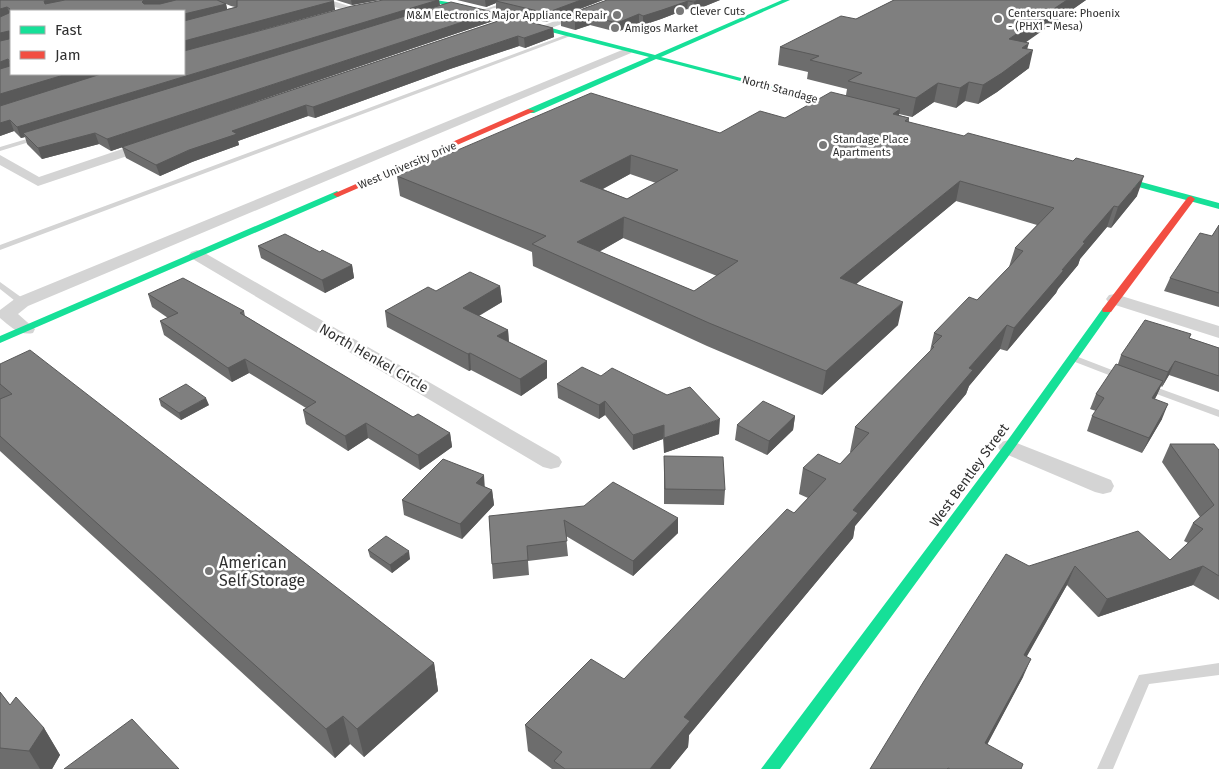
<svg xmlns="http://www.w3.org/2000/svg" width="1219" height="769" font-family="'Fira Sans',sans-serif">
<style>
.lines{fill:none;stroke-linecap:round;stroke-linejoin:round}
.lane{fill:#d4d4d4;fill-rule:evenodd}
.street{fill:#d4d4d4;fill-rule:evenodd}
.fast{fill:#16e098;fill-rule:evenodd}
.jam{fill:#f24e42;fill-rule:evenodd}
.wall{fill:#6d6d6d;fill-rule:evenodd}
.shaded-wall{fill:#595959}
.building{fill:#7f7f7f;stroke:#595959;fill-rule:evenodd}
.poi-dot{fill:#787878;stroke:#fff;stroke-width:2}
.labels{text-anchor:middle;stroke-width:5;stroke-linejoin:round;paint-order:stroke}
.far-poi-label{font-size:11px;fill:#303030;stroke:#fff;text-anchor:start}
.far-street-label{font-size:11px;fill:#303030;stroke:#fff}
.street-label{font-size:14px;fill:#303030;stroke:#fff}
.near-poi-label{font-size:16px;fill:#303030;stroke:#fff;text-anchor:start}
</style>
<rect width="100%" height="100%" fill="#fff"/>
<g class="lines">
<path class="lane" d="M512,0H519L483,12L479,11Z
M568,34L573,35L0,250V245Z
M37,136L40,138L39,139L0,151V147Z
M0,282L25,300L26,302L25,304H19L0,289Z
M1073,355L1125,375L1127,377L1125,379H1119L1070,360L1068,358L1070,356Z
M1147,384L1219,410V417L1143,389L1142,387L1143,385Z
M1219,663V675L1149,684L1113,769H1097L1139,675Z"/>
<path class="street" d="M315,0H330L352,7L389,0H409L404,3L352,13Z
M608,0L622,1L546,30H538L537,28Z
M627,48L631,49L632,51L631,53L28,306L18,314L35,329L33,333C19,336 10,326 0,318V310L16,298Z
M149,140L156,144L154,147L38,186L0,165V155L39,177Z
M197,250L203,252L559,457L562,462L559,467L551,469L543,467L191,258L189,255L191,252Z
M1115,294L1219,326V338L1109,303L1106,299L1109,295Z
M1009,440L1111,480L1114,486L1111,492L1103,494L1095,492L1001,452L998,447L1001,442Z"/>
<path class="fast" d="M425,0H436L459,4L655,55L782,0H790L661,57L859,109L855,111L656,59L534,113H528V109L649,57Z
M1102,173H1108L1219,203V209L1102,177Z
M337,191L341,194L340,196L0,343V336Z
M1107,307L1112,310L1013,450L780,769H761L1005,444L1103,308Z"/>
<path class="jam" d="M528,109L535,111L340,196L337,197L333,194Z
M1191,196L1195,199L1111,312H1103L1102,310L1103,308L1188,197Z"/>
</g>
<path class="wall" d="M0,0H332L335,10L243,35L383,0H439L440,5L493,12V21L111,151L99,144L42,159L27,144L25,137L21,138L14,131L0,136ZM226,4L231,6L235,7L227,9ZM184,11V74H11Z
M336,0H379L352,5Z
M457,0H603L546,22L496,10V3L486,7Z
M607,0H720L693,11L687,9L661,19L643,25L639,23L617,32L590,25L575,30L561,26V17Z
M894,0H1086L1025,42L1027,49L1029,68L997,92L978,104L965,101L956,108L934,102L912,117L899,114V115L909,118V122L1137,196L1111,228L1107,227L1080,259L1078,265L1058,289L1056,293L1007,351L1000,349L969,386L966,394L855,526L853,538L689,735L688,747L670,769H552L528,751L525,725L624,679L794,513L808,498L799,494L803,468L840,464L851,452H850L855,427L930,351L934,333L977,300L1009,267L1015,248L1037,225L956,201L856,284L898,325L822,395L707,346L533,266L532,252L400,196L397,176L720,133L785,118L846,95L847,89L807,79L808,72L778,65L780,47L856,19ZM630,174L656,183L627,199L603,189ZM623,238L717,276L694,291L599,252Z
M510,17L553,28L554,37L525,48L519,46L450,69L315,118L308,116L238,141L239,145L192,162L160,176L126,158L122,147Z
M1219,225V307L1164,291L1170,278L1212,236Z
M258,246L320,252L352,265L354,278L325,293L261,258Z
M500,286L502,302L479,316L508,330L509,342L547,361V378L521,396L471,370L469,371L387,327L385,311L436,291Z
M148,294L244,311L245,316L413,417L450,433L452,447L420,470L368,438L348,451L306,424L303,410L306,408L249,373L232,382L164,335L160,321L168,318L152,307Z
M1191,334L1189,338L1219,348V392L1169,375L1162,387L1161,386L1155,399L1162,419L1142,453L1087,431L1092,416L1096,411L1090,409L1096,394L1118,364L1121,355Z
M0,364L434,663L438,691L364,757L350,744L335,758L0,451Z
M557,384L719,434L664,453L663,439L633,450L605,415L599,419L558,398Z
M159,399L209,405L181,420L161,406Z
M795,416L793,430L767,455L735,440L737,425Z
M1170,444L1219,450V600L1193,585L1098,617L1067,585L1026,657L1023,677L987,744L1021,769H870L1029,566L1170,560L1188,543L1184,541L1193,523L1200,517L1162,462Z
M664,456L725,490L724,505L664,504Z
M485,487L492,490L494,505L462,539L404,515L402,500Z
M489,516L678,518V533L633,576L566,536L568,556L528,561L529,575L493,579Z
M368,550L410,559L392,573L370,557Z
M0,692L10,705L44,728L60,755L52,769H0Z"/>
<path class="shaded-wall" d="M48,0H85L46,10L44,1Z
M144,0H178L144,11L142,2Z
M351,0H379L352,5Z
M438,0H439L440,8L23,133L25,137L21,138L17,127Z
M485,0H506L496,1V3L486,7Z
M581,0H603L546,22V13Z
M698,0H720L693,11L694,2Z
M1067,0H1086L1005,57L1009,39Z
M334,1L335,10L184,51V41Z
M688,1L687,9L661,19L643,25V16Z
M226,4L228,13L184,24V14Z
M7,7L11,16L0,19V9Z
M493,12V21L111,151L107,139Z
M639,14V23L617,32V23Z
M590,16V25L575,30V21Z
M553,28L554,37L525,48L524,38Z
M9,31L11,38L0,44V33Z
M518,36L519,46L450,69L315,118L313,107L449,59Z
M1029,43L1025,56L1033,50L1029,68L997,92L978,104L983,85L1022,48Z
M8,59L11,68L0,73V62Z
M67,74H102L0,106V94Z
M969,82L965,101L956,108L960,88Z
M938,83L934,102L912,117L916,98Z
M306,105L308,116L238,141L239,145L192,162L160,176L156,165L232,131Z
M900,109L897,128L893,114Z
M10,120L14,131L0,136V123Z
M95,133L99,144L42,159L38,148Z
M631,155L630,174L580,201V181Z
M1144,176L1137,196L1111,228L1118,207Z
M960,181L956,201L836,301L840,278Z
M1114,206L1107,227L1080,259L1078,265L1058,289L1056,293L1007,351L1014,328L1062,270L1083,242Z
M624,217L623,238L577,264V242Z
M352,265L354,278L325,293L322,280Z
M500,286L502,302L464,324L463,308Z
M903,302L898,325L822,395L826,371Z
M1007,325L1000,349L969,386L966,394L855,526L853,538L689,735L688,747L670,769H650L684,717L853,510L969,368Z
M508,330L509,346L497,336Z
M470,353L471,370L469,371L468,354Z
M245,359L249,373L232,382L228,368Z
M547,361V378L521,396L520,379Z
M1175,361L1169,375L1162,387L1168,372Z
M1163,381L1157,395L1146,413L1152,398Z
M206,398L209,405L181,420L179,413Z
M605,401V415L599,419V405Z
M1168,404L1162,419L1142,453L1149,438Z
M795,416L793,430L767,455L769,441Z
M720,419L719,434L664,453V438Z
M366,423L368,438L348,451L345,436Z
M664,425L663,439L633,450V435Z
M450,433L452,447L420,470L418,455Z
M484,475L485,490L476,483Z
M492,490L494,505L462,539L460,524Z
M678,518V533L633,576V561Z
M409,551L410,559L392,573L390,565Z
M1075,566L1067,585L1017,674L1024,655Z
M1203,566L1193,585L1098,617L1107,599Z
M1031,659L1023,677L978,762L985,743Z
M434,663L438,691L364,757L357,729Z
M343,716L350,744L335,758L326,729Z
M44,728L60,755L52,769H40L29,751Z"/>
<path class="building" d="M0,0H48L44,1L45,4L65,0H144L142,2L144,4H160L176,0H217L226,4L184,14V11H11V74H67L0,94V69L10,66L11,63L8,59L0,62V41L9,39V31L0,33V17L9,13L10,9L7,7L0,9Z
M237,0H332L334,1L184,41V21L237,7Z
M383,0H438L17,127L10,120L0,123V106L101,74H184V51L352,6Z
M498,0H581L546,13L496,1Z
M607,0H698L694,2L688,1L662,10L643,16L639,14L617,23L590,16L575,21L561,17Z
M894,0H1067L1009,39L1029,43L1022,48L1033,50L1002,73L983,85L969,82L960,88L938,83L916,98L848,81L862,73L810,60L819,56L780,47L841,16L856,19Z
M451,2L493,12L107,139L95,133L38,148L23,133Z
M510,17L553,28L524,38L518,36L449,59L313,107L306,105L232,131L237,134L189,150L156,165L122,147Z
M831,92L900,109L893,114L909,118L905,121L964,136L968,133L1073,161L1076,158L1144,176L1118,207L1114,206L1083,242L1085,243L1062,270H1064L1014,328L1007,325L969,368L973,370L853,510L858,513L684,717L690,721L650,769H565L554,761L562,752L525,725L591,659L624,679L787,509L794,513L826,479L803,468L818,454L840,464L869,433L855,427L934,347L932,346L942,336L934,333L969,297L977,300L1009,267L1023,251L1015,248L1054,208L960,181L840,278L903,302L826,371L709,323L532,244L546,236L397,176L591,93L720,133L760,111L785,118ZM631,155L678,170L627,199L580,181ZM624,217L738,261L694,291L577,242Z
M1219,225V293L1170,278L1200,233L1212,236Z
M285,234L320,252L322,250L352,265L322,280L258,246Z
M470,272L500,286L463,308L508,330L497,336L547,361L520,379L470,353L468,354L385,311L428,287L436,291Z
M183,278L244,311L240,313L413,417L418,414L450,433L418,455L366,423L345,436L303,410L316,402L245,359L228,368L160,321L178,313L148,294Z
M1145,320L1191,334L1189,338L1219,348V376L1175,361L1168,372L1121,355Z
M30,350L434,663L357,729L343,716L326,729L0,436V399L12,394L0,384V364Z
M1116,364L1163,381L1152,398L1168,404L1149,438L1092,416L1104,398L1096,394Z
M582,367L601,376L612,368L667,395L690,387L720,419L664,438V425L633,435L605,401L599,405L557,384Z
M186,384L206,398L179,413L159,399Z
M763,401L795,416L769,441L737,425Z
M1170,444H1214L1219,450V576L1203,566L1107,599L1075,566L1024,655L1031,659L985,743L1023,764L1021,769H950L948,768L947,769H870L924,681L1006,554L1029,566L1138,531L1170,560L1203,529L1193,523L1214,505Z
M664,456L723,457L725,490L665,489Z
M443,459L484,475L476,483L492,490L460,524L402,500Z
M613,482L678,518L633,561L564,520L567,541L527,546L528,560L492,564L489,516L584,506Z
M386,536L409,551L390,565L368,550Z
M0,692L10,705L16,697L44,728L29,751L0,748Z
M132,719L179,769H64Z"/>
<g class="poi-dot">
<circle cx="680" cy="11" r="5"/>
<circle cx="617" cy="15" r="5"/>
<circle cx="998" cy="19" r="5"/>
<circle cx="615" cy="28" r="5"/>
<circle cx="823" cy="145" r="5"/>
<circle cx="209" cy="571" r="5"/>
</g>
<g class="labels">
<g class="far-poi-label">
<text x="690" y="15">Clever Cuts</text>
<text x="1008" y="17">Centersquare: Phoenix<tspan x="1008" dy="13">- (PHX1 - Mesa)</tspan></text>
<text x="607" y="19" text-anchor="end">M&amp;M Electronics Major Appliance Repair</text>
<text x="625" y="32">Amigos Market</text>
<text x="833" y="143">Standage Place<tspan x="833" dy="13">Apartments</tspan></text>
</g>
<g class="far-street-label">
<text transform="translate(780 89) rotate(15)" y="4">North Standage</text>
<text transform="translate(407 165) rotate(-23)" y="4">West University Drive</text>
</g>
<g class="street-label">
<text transform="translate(374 358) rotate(30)" y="5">North Henkel Circle</text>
<text transform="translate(969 475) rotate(-54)" y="5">West Bentley Street</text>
</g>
<g class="near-poi-label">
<text x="219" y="568">American<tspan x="219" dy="18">Self Storage</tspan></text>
</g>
</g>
<rect x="10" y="10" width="175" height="65" fill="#ffffff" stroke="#acacac"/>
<rect x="20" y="26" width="25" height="8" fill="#16e098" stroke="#acacac"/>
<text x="55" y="35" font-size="15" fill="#303030">Fast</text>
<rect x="20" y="51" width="25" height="8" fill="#f24e42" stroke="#acacac"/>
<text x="55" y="60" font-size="15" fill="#303030">Jam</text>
</svg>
